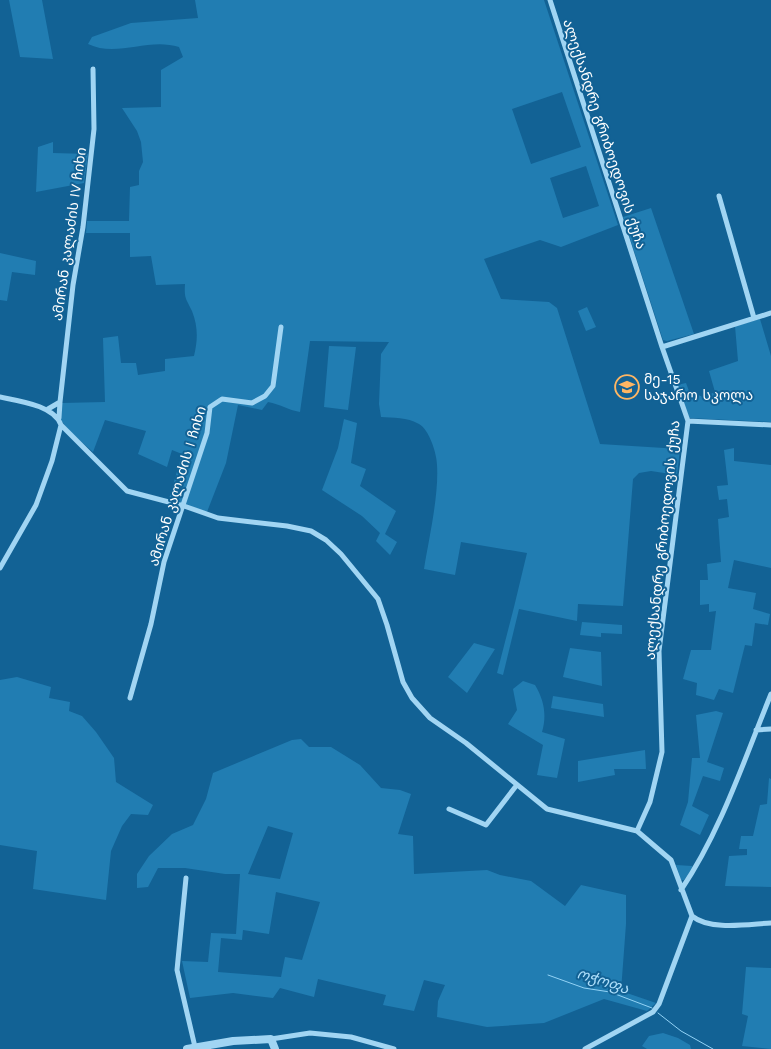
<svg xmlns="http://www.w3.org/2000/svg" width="771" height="1049" font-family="'Work Sans','Noto Sans Georgian',sans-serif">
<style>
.green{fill:#217db2;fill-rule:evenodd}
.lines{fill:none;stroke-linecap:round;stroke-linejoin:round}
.stream{stroke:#93d3f6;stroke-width:1}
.minor{stroke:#a1d5f3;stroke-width:5}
.tertiary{stroke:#a1d5f3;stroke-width:8}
.labels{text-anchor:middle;stroke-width:4;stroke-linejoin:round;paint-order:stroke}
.street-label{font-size:14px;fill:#fff;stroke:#126295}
.poi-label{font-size:14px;fill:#fff;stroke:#126295;text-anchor:start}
.water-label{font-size:15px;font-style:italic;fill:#addefa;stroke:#126295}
</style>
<rect width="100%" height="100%" fill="#126295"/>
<path class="green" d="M9,0H42L53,59L20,57Z
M195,0H544L618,225L561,247L540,240L484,259L501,299L549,302L557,308L600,444L680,449L677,475L651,471L639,473L633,479L623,606L578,604L577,621L519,609L503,675L497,673L514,607L527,553L461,542L455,575L424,569C429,538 439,495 437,465C437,454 429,429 419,424C407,417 393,418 381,417L379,404L381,354L389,342L310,341L300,412C288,410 280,404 268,402L262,410L238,405L226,463L207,512L169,499L182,454L172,450L167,467L138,454L146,431L105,420L93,452L69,431L61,420L62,403L105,402L103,338L118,336L121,363H136L138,375L165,371V359L194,356C198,340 198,326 192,311C186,298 184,299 185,284L156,285L151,256L130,257V233H86L87,221H129L130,187L139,185V171L143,162L141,142L137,131L122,108L161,107V70L183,57L179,47C148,37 117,58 88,44L92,37L131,23L198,18ZM562,92L581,147L531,164L512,109ZM586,166L599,206L563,218L550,178Z
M53,142V153L88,154L84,183L36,192L38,147Z
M651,208L694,334L667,341L663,340L623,217Z
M0,253L36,261L35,275L12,272L7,301L0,300Z
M587,307L596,327L586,331L578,311Z
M760,319L771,356V422L689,418L677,385L686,383L689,391L703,397L715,392L709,371L738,361L735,326Z
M329,346L356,347L348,410L324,407Z
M344,419L357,423L351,463L366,469L360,486L396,511L385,534L397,542L390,555L376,541L380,533L362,516L322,490L338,448Z
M734,448V461L771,465V568L734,560L728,588L756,593L753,609L770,614L768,625L755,623L752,646L745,645L733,693L719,689L714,700L696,695L697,683L683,679L691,650H711L716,611L709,612V604L700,605V580H708L707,564L721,562L718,519L729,517L727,499L719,500L717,486L728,485L724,450Z
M582,622L622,625V634L601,633V637L580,635Z
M474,643L495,649L467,693L448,677Z
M570,648L601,652L602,686L563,677Z
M17,677L51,687L49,698L70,702L69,711L82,716L96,732L114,758L116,782L153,805L148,815L131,814L122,826L111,851L106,900L33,889L37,851L0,845V680Z
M523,681L535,685C544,700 547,715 542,732L565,739L557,778L537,775L543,745L508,724L517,710L513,689Z
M553,696L603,704L604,717L551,708Z
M716,711L723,713L707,762L724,768L720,781L703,776L692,806L709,815L700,835L680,825L688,802L692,758H700L696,715Z
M301,739L309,747H331L360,765L381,788L400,790L411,794L398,834L413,836L414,874L487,870L500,875L531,881L565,906L581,885L626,895V924L621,991L656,1003L647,1011L604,999L544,1023L487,1027L437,1017L438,1001L445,985L424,980L414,1011L383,1005L386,995L318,979L314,997L280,988L273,998L233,993L190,998L182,961L208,962L211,933L236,934L240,874H225L185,868H158L148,887L137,888V874L149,856L172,834L193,825L206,799L213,773L292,740ZM268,826L293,833L280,879L248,874ZM276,892L320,902L302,960L285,957L281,977L218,972L221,938L242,940L243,930L269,934Z
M645,750L646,769H614L615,775L578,782V761Z
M769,778L771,779V887L725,886L729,856L747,855V849H739L741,836H753L760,805L767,804Z
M676,865L692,866L693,868L684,880H681Z
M746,967L771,968V1049L742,1046L748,1016L742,1014Z
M663,1033L678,1038L690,1045L691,1049H647L642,1046L649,1036Z"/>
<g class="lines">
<path class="stream" d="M548,975L584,988L610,992L652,1008
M658,1013L681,1031L713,1049"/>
<path class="minor" d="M550,0L662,347L688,421L659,651L662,752L650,802L637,831
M719,196L754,318
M662,347L771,313
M0,397C18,401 54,405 61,425L127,491L184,506L218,518L287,526L311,531L326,540L341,554L378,599L387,625L403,682L412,698L430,718L466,743L547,809L637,831L671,860L692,916C710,931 749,924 771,923
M48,409L60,402L73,285L83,227L94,129L93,69
M59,418L60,402
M688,421L771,425
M0,568L36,505L52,461L61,425
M130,698L151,624L164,562L207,433L210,407L222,399L252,403L265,396L273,386L281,327
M756,730L771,729
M449,809L486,825L516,786
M186,878L177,970L195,1047
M681,890C721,831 744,760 771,694
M271,1039L310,1033L351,1037L394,1049
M585,1049L653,1012L659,1004L692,916"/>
<path class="tertiary" d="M187,1049L233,1041L271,1039L275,1049"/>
</g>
<defs>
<g id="school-ring" transform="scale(1.25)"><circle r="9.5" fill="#126295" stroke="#ffb663" stroke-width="1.5"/><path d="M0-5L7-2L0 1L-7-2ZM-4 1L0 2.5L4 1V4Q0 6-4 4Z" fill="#ffb663"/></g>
</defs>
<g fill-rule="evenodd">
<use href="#school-ring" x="627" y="387"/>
</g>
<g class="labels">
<g class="street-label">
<text transform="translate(605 134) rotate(72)" y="5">ალექსანდრე გრიბოედოვის ქუჩა</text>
<text transform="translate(69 234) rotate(-82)" y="5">ამირან კალაძის IV ჩიხი</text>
<text transform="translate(177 486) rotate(-73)" y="5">ამირან კალაძის I ჩიხი</text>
<text transform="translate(662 540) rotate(-84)" y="5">ალექსანდრე გრიბოედოვის ქუჩა</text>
</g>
<g class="poi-label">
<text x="644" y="384">მე-15<tspan x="644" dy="16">საჯარო სკოლა</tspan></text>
</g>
<g class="water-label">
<text transform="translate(603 981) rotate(18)" y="5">ოჭოფა</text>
</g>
</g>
</svg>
